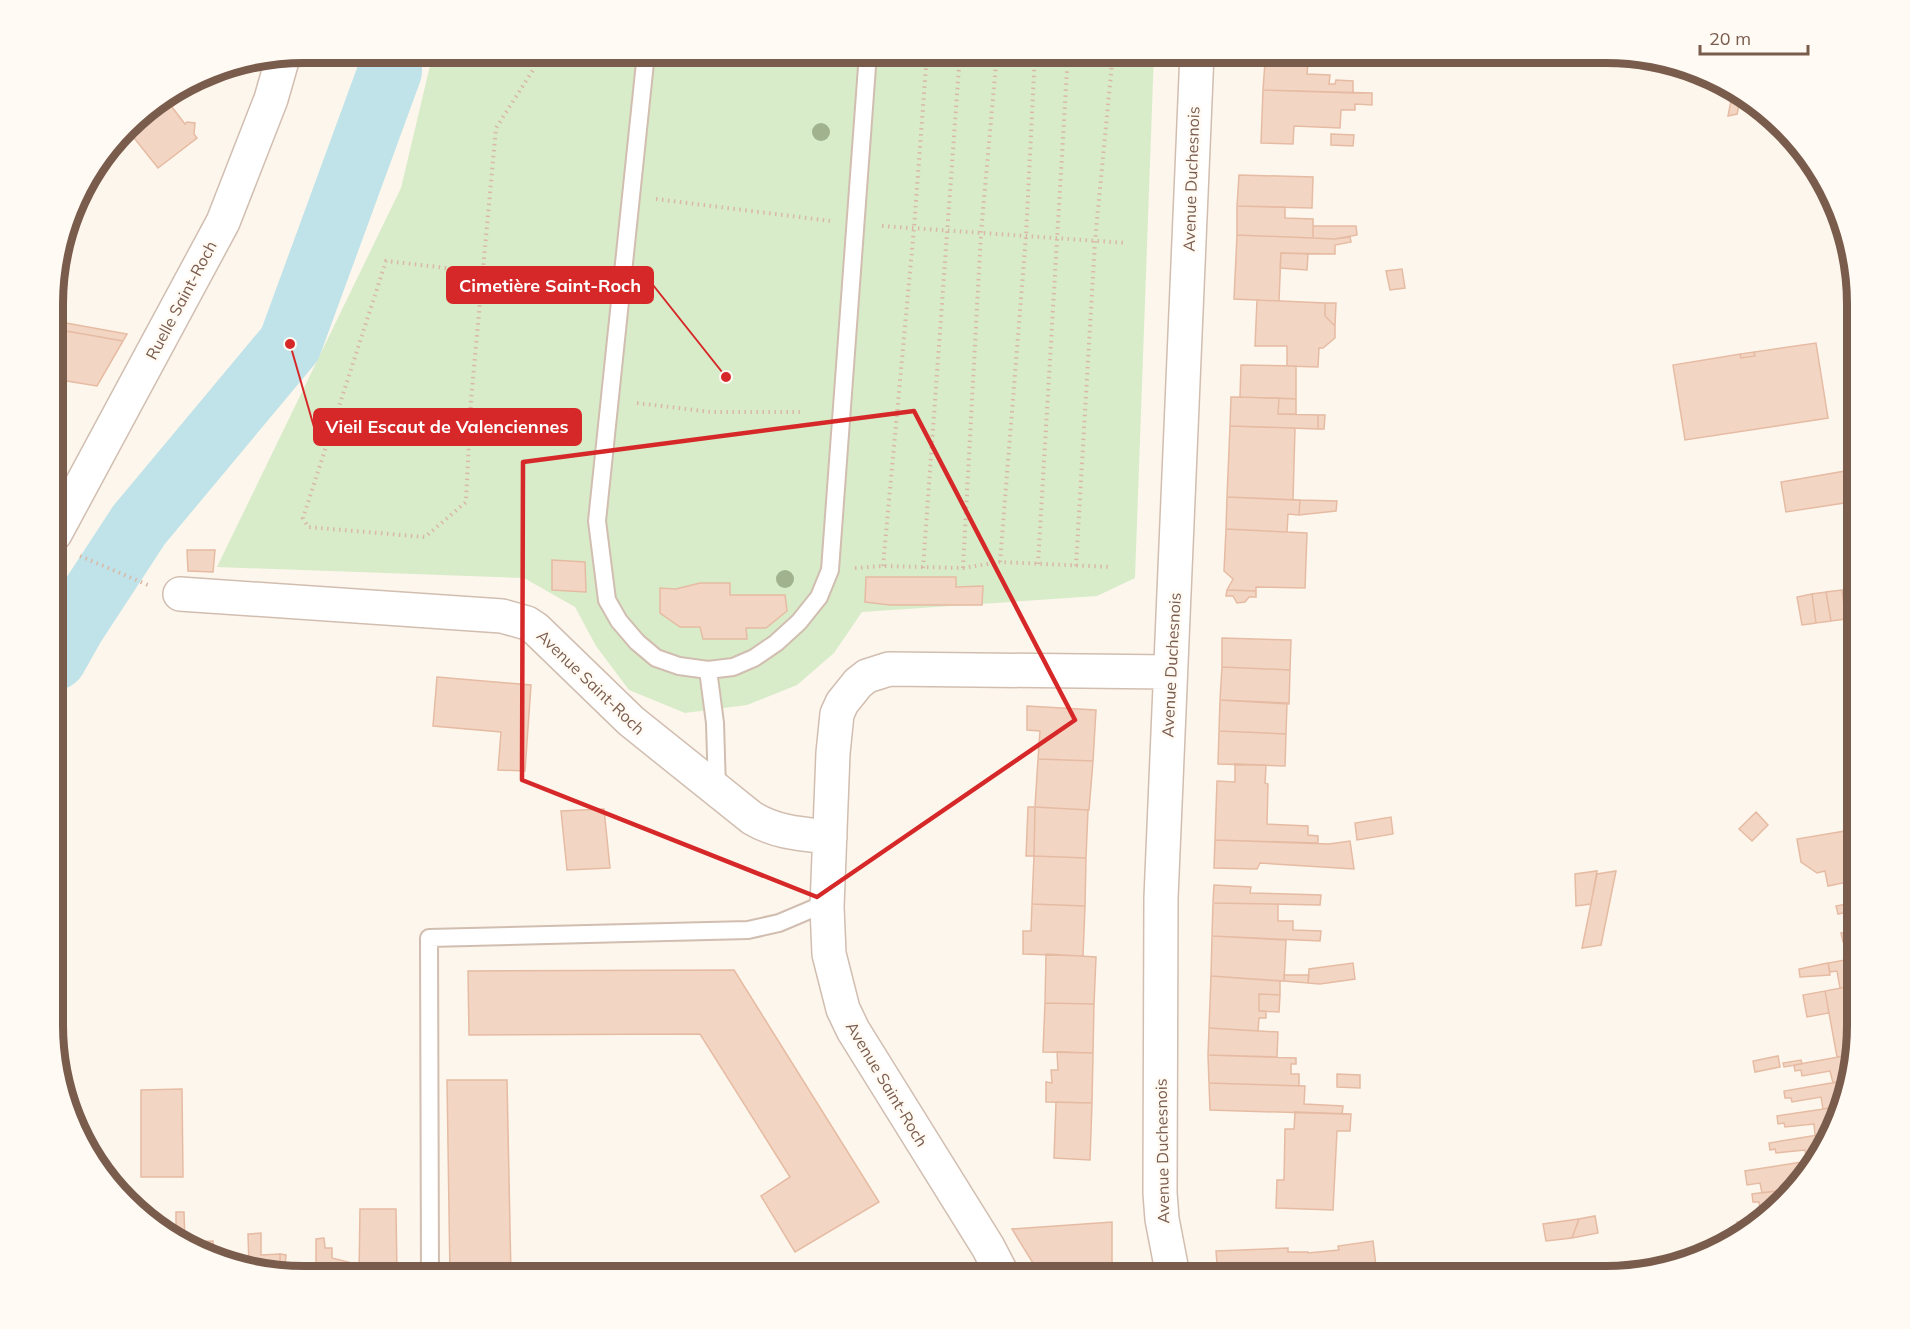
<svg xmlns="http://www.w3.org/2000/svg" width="1910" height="1329" font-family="Mulish,sans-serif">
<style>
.green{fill:#d8ecc9}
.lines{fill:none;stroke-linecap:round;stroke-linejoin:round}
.river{stroke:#bfe3e8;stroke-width:64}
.building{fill:#f3d5c3;stroke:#e6bba3;stroke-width:1.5}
.service-casing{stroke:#d1beb0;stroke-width:20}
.minor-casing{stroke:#d1beb0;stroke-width:36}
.path{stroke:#d9b8a5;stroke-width:4;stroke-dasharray:1.5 4.5;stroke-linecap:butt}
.service{stroke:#fff;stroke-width:16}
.minor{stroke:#fff;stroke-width:33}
.tree{fill:#a0b28e}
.marked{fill:none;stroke:#d62828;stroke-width:4.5;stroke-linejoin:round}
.labels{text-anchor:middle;stroke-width:5;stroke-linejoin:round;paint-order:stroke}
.street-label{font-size:16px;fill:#7a5c4d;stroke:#fffaf3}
.rim{fill:none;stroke:#7a5c4d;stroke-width:8}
.leader{fill:none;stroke:#d62828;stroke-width:2}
.callout-dot{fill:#d62828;stroke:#fffaf3;stroke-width:2}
.callout{fill:#d62828;stroke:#d62828;stroke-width:2}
.callout-label{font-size:18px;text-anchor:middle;font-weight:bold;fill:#fff}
</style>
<rect width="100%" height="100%" fill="#fdf6ec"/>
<path class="green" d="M433,53H1154L1135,578L1097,596L862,612L834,653L797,685L747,705L685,713L629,690L596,646L575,607L524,578L217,567L401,188Z"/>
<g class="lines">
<path class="river" d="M55,658L73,626L139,525L290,344L390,71V53"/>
</g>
<path class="building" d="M1265,62L1308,63L1307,74L1330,75L1329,84H1335L1336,80L1353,81V93L1263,90Z
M1263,90L1372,93V105L1355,104V110H1341L1340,128L1294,126L1293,144L1261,143Z
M1733,90L1741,95V97L1737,114L1728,116Z
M173,93L179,101L172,107L185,124L187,122L195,123L194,134L197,138L158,168L131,134L126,138L120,139L138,115Z
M1331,134L1354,135L1353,146L1331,145Z
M1239,175L1313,177L1312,208L1237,206Z
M1237,206L1285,207V218L1313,219V238L1237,235Z
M1313,226H1356L1357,235L1335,239L1313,238Z
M1237,235L1335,239L1350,237L1351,242L1335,245V254L1281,253L1279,301L1234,299Z
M1281,253L1308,254L1307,270L1280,268Z
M1402,269L1405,288L1390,290L1386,271Z
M1257,300L1325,303V316L1335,326V338L1323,348H1319L1318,367L1287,366V346H1255Z
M1325,303H1336L1335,326L1325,316Z
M55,321L127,334L123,341L55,329Z
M55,329L123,341L97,386L55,379Z
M1816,343L1828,418L1685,440L1673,365L1740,354L1741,358L1755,356L1754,352Z
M1754,352L1755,356L1741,358L1740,354Z
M1241,365L1296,366V399L1240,397Z
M1231,397L1279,398L1278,414L1318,415V429L1230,426Z
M1279,398L1296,399V414H1278Z
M1318,415H1325L1324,429H1318Z
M1230,426L1295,428L1293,500L1227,497Z
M1857,469V501L1786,512L1781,482Z
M1227,497L1300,500L1299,515L1288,514L1287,532L1226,529Z
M1300,500L1337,501L1336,511L1299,515Z
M1226,529L1307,533L1305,588L1256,587V591L1227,590L1233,579L1224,571Z
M187,550H215L213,572L188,571Z
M552,560L585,562L586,592L552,590Z
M866,577H956V587L983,586L982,605H890L865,602Z
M700,583H730V595H785L787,611L766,628H746L747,639H703L700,627H680L660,613V588L676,589Z
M1855,587L1857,617L1846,619L1842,590Z
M1227,590L1256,591V597H1249L1245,602L1237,603L1233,596H1226Z
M1842,590L1846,619L1831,621L1826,592Z
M1826,592L1831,621L1816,623L1812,594Z
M1812,594L1816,623L1802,625L1797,597Z
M1222,638L1291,640L1290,670L1222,667Z
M1222,667L1290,670L1289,704L1220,700Z
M437,677L531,685L525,771L498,770L501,732L433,726Z
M1220,700L1287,703L1286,734L1219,731Z
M1027,706L1096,710L1093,761L1038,759L1040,731L1027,730Z
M1219,731L1286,734L1285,766L1218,764Z
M1038,759L1093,761L1089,810L1035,807Z
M1235,764L1266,765L1265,783L1268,784L1267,824L1308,826V835L1318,836V843L1215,840L1217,781L1235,782Z
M1028,807H1035L1034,856H1026Z
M1035,807L1088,810L1086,858L1034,856Z
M604,809L610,868L567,870L561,811Z
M1756,812L1768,825L1752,841L1739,829Z
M1391,817L1393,834L1357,840L1355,823Z
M1857,829V880L1828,886L1825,871L1817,873L1801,862L1797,839Z
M1215,840L1329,844L1350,841L1354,869L1260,863L1257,869L1214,868Z
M1034,856L1086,858L1085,906L1032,904Z
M1597,871L1591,904L1576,906L1575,874Z
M1616,871L1601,945L1582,948L1597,874Z
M1214,885L1251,887L1250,893L1321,895L1320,905L1213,903Z
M1857,902V910L1838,914L1836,906Z
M1213,903L1278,904V921H1293V930L1321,931L1320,941L1212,936Z
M1032,904L1085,906L1083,956L1023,954V931H1031Z
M1857,930V958L1853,959L1848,932Z
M1848,932L1849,941L1843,942L1841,933Z
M1212,936L1286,940L1284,981L1211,976Z
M1046,954L1096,957L1094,1004L1045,1003Z
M1857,958V985L1840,988L1837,971L1830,972L1828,963Z
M1353,963L1355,979L1320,984L1308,983L1309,969Z
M1828,963L1830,975L1800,977L1799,969Z
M734,970L879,1202L795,1252L761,1196L790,1177L700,1034L469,1035L468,971Z
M1284,975H1309L1308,983L1284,981Z
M1211,976L1280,981V995L1259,994V1011H1266V1018H1259L1258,1031L1209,1028Z
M1857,985V1041L1855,1054L1837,1057L1825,991Z
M1825,991L1829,1013L1807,1017L1803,995Z
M1259,994L1280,995L1279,1012L1259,1011Z
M1045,1003L1094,1004L1093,1053L1043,1052Z
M1209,1028L1278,1032L1277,1057L1208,1055Z
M1057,1052L1093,1053L1092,1103L1046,1102V1082L1052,1083L1051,1070H1058Z
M1855,1054L1849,1080L1833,1083L1830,1071L1802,1076L1801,1070L1795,1071L1794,1065Z
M1208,1055L1296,1058V1064H1291V1074H1299V1086L1209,1083Z
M1778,1056L1780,1067L1755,1072L1753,1061Z
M1801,1060L1802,1064L1784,1067L1783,1063Z
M1337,1074L1360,1075V1088L1337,1087Z
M447,1080H507L511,1276H450Z
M1849,1080L1844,1106L1823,1109L1821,1097L1792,1102L1791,1098H1785L1784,1091Z
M1209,1083L1305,1086L1304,1104L1343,1106L1342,1114L1210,1110Z
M182,1089L183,1177H141V1090Z
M1056,1102L1092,1103L1090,1160L1054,1158Z
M1844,1106L1830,1133L1815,1135L1814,1124L1785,1127L1784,1123L1778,1124L1777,1116Z
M1295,1112L1351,1114L1350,1131H1337L1333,1210L1276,1208L1277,1180H1284L1285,1129H1294Z
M1830,1133L1815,1160L1807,1162L1805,1150L1776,1153L1775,1149L1770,1150L1769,1143Z
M1815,1160L1806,1178L1793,1189L1762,1193L1760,1183L1747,1185L1745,1171Z
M1793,1189L1761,1215L1759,1202H1753L1752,1194Z
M360,1209H396L397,1276H359Z
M176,1212H184L185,1243L176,1238Z
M1595,1216L1598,1233L1572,1238L1579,1219Z
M1579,1219L1572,1238L1546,1241L1543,1224Z
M1756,1219L1740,1232H1739L1737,1222Z
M1112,1222V1276H1041L1012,1229Z
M261,1233V1255L280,1254V1275L249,1268L248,1234Z
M324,1238L325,1248H332V1258L360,1265L359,1276H316V1239Z
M213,1241L214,1258L185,1243V1242Z
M1373,1241L1376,1266L1306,1276H1218L1216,1251L1288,1248V1252H1308V1253L1339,1250L1338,1246Z
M280,1254L286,1255L285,1266L316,1265V1276L280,1275Z
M1675,1257L1673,1261L1631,1271L1633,1263Z
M1330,1273L1331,1276H1306Z"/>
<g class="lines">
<g class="service-casing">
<path id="service" d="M646,53L597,521L607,600L619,621L637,642L656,658L679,666L708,670L733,667L754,658L776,643L799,622L819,597L830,570L868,53
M708,670L715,723L717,789
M430,1276L429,938L748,930L779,923L817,907H827"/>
</g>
<g class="minor-casing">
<path id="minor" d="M55,534L223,222L271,99L283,57
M180,594L502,616L527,623L536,629L631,721L752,818C777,833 802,834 830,837
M1003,1276L988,1247L853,1030L843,1009L829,954L827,907L833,753L837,714L842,703L858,683L867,676L889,669L1170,672
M1173,1276L1162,1219L1160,1193L1161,898L1197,53"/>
</g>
<path class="path" d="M536,53L533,70L496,128L471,400L466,502L425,537L308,527L303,518L386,261L595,285
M656,199L830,221
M882,226L1127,243
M637,403L711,412H804
M80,556L148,585
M1000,562L1026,236L1035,53
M1038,564L1068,53
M883,566L914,228L927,53
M1076,566L1095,241L1113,53
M855,568L883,566L963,568L1000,562L1112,567
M923,568L960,53
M963,568L981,233L997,53"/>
<use href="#service" class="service"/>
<use href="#minor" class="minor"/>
</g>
<g class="tree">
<circle cx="821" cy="132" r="9"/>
<circle cx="785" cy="579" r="9"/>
</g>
<path class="marked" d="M914,411L1075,720L817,897L522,780L523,462Z"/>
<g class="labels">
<g class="street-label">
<text transform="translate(1191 179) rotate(-88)" y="6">Avenue Duchesnois</text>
<text transform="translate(181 300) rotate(-62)" y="6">Ruelle Saint-Roch</text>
<text transform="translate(1171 665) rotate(-87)" y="6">Avenue Duchesnois</text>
<text transform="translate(591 682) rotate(44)" y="6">Avenue Saint-Roch</text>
<text transform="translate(887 1084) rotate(59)" y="6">Avenue Saint-Roch</text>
<text transform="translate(1162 1151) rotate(-91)" y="6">Avenue Duchesnois</text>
</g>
</g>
<path d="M0 0H1910V1329H0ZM304 63H1606A241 241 0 0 1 1847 304V1025A241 241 0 0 1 1606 1266H304A241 241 0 0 1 63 1025V304A241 241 0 0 1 304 63Z" fill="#fffaf3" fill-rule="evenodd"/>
<path class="rim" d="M304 63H1606A241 241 0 0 1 1847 304V1025A241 241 0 0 1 1606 1266H304A241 241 0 0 1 63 1025V304A241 241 0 0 1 304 63Z"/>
<path class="leader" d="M726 377L653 285M290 344L314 427"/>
<g class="callout-dot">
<circle cx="726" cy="377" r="6"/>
<circle cx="290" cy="344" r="6"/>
</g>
<g class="callout">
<rect x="447" y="267" width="206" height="36" rx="6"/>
<rect x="314" y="409" width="267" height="36" rx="6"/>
</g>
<g class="callout-label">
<text x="550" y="292">Cimetière Saint-Roch</text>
<text x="447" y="433">Vieil Escaut de Valenciennes</text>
</g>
<path d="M1700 45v9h108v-9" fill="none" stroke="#7a5c4d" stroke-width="3"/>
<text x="1709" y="45" font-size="18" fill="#7a5c4d" stroke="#fffaf3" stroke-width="4.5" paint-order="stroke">20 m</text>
</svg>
